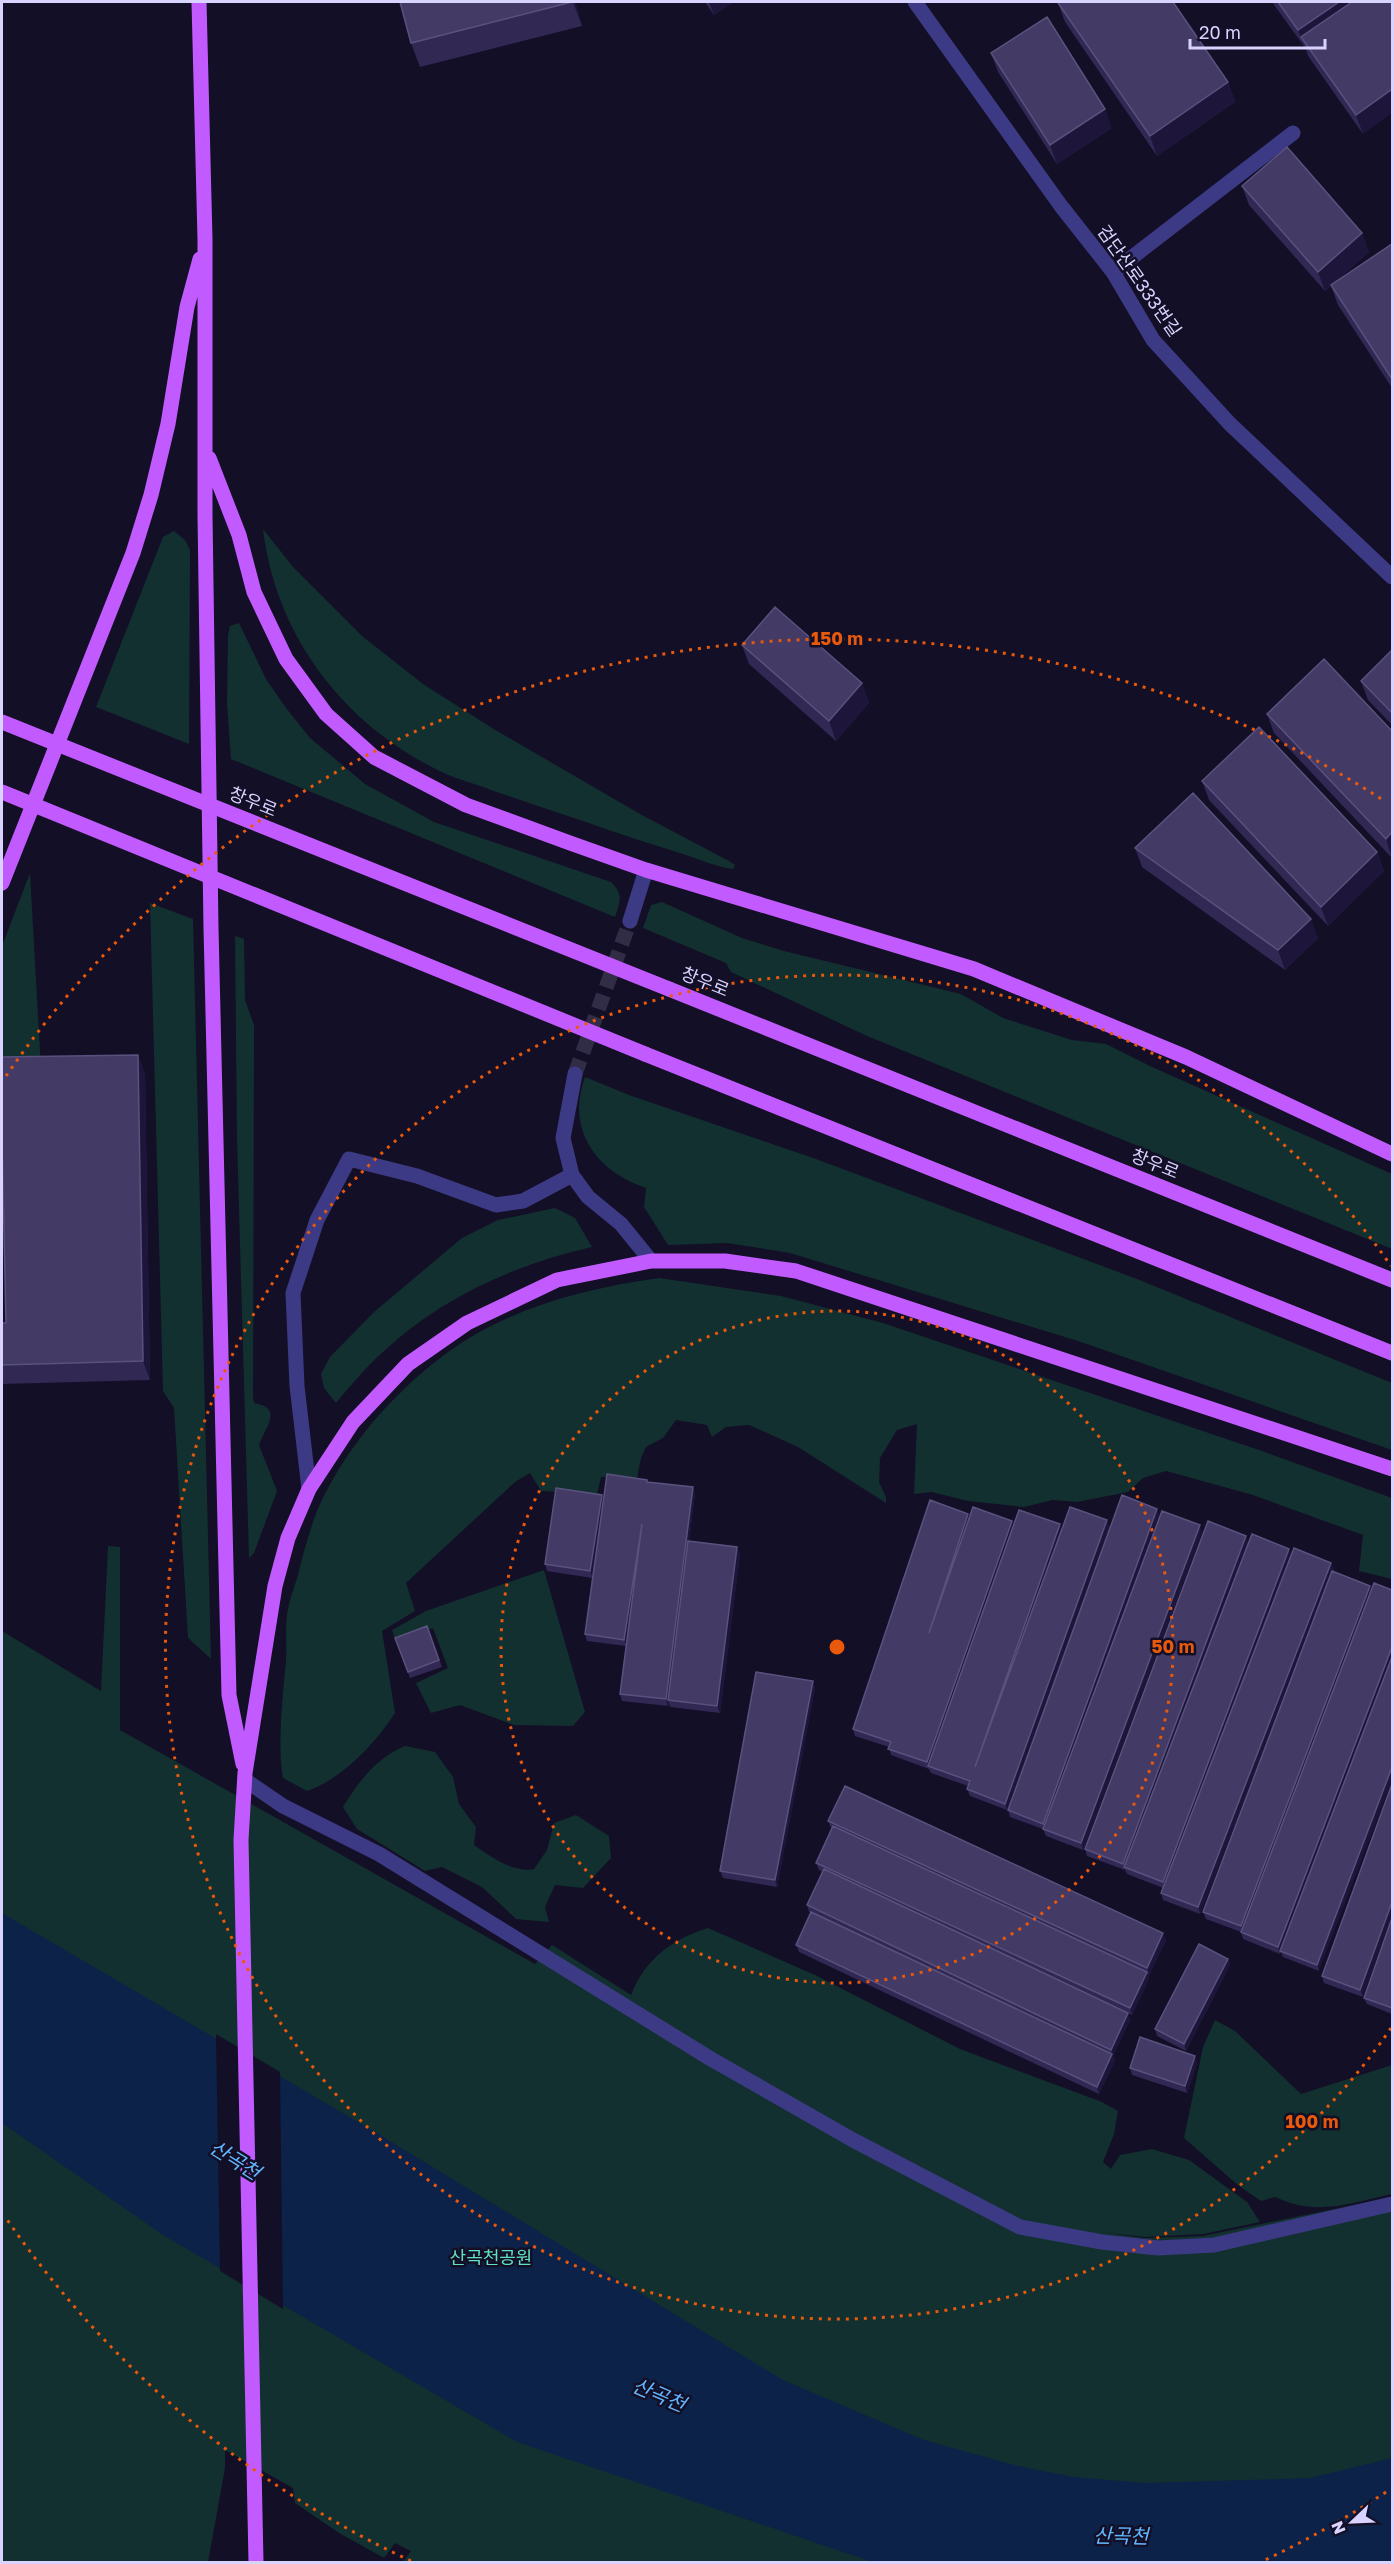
<svg xmlns="http://www.w3.org/2000/svg" width="1394" height="2564" font-family="'Golos Text','Noto Sans KR',sans-serif">
<style>
.green{fill:#12302f}
.water{fill:#0c2248}
.pier{fill:#130f26}
.lines{fill:none;stroke-linecap:round;stroke-linejoin:round}
.minor-tunnel{stroke:#312d47;stroke-width:15;stroke-dasharray:15 8;stroke-linecap:butt}
.minor{stroke:#3d3a85;stroke-width:15}
.major{stroke:#c25bff;stroke-width:15}
.major-bridge{stroke:#c25bff;stroke-width:15}
.wall{fill:#312854}
.shaded-wall{fill:#1d163a}
.building{fill:#433a66;stroke:#5a527e;stroke-width:1.5}
.ring{fill:none;stroke:#e8590c;stroke-width:3;stroke-dasharray:3 6}
.labels{text-anchor:middle;stroke-width:5;stroke-linejoin:round;paint-order:stroke}
.street-label{font-size:18px;fill:#d9d4ff;stroke:#130f26}
.park-label{font-size:18px;fill:#5fe0c0;stroke:#130f26}
.water-label{font-size:20px;font-style:italic;fill:#62b6ff;stroke:#130f26}
.centre{fill:#e8590c;stroke:#130f26;stroke-width:3}
.ring-label{font-size:18px;text-anchor:middle;font-weight:bold;fill:#e8590c;stroke:#130f26;stroke-width:5;stroke-linejoin:round;paint-order:stroke}
</style>
<rect width="100%" height="100%" fill="#130f26"/>
<path class="green" d="M263,529L293,567L362,636L423,684L492,728L640,814L729,861L735,865L733,869C717,867 701,860 686,855C652,844 619,834 586,822C554,812 523,801 491,790C476,784 459,780 444,773C346,727 276,638 263,529Z
M174,531L185,540L190,550L189,744L96,707L163,537Z
M239,623L266,679L286,708L310,738L365,784L434,822L611,882C624,895 620,901 615,917L231,759L227,704L228,636L230,626Z
M30,873L41,1069H2V946Z
M662,902L742,938L784,951L961,994L1003,1018L1072,1040L1106,1044L1150,1066L1392,1174V1249L867,1036L731,972L726,963L643,928L651,905Z
M150,903L193,919L211,1659L188,1638L174,1408L163,1391Z
M235,936L244,939L245,1000L254,1025L253,1398L254,1403C284,1408 265,1427 259,1445L277,1491L254,1553L249,1558L237,1139Z
M585,1077L629,1095L816,1159L1137,1279L1392,1383V1450L1078,1341L790,1253L727,1243L668,1245L644,1207L646,1188C595,1171 566,1129 585,1077Z
M555,1208L575,1218L592,1247C516,1264 440,1298 383,1352C366,1367 351,1385 336,1403L324,1388L321,1374L330,1357L374,1312L462,1238L498,1220Z
M659,1278L781,1296L883,1323L1262,1451L1392,1498V1579L1359,1571L1363,1535L1253,1495L1166,1471L1143,1478L1128,1492L1077,1502L1053,1500L1024,1507L968,1501L932,1492L914,1494L917,1424L897,1430L880,1458L879,1482L886,1497V1503L798,1447L749,1425L726,1427L712,1437L707,1425L676,1420L663,1438L646,1447L641,1458L637,1478L601,1477L597,1494L541,1491L530,1473L515,1482L406,1583L415,1611L382,1631L395,1713C375,1744 342,1779 307,1791L283,1778C277,1747 283,1693 286,1660C287,1645 285,1630 287,1615C289,1601 294,1588 298,1575C302,1558 307,1540 313,1522C341,1444 419,1361 493,1325C545,1299 602,1286 659,1278Z
M108,1546L120,1547V1730L535,1964L552,1945L631,1995C646,1958 671,1940 708,1928L815,1975L960,2049L1102,2102L1118,2111L1114,2134L1103,2162L1111,2169L1120,2155L1152,2149L1189,2160L1247,2202L1260,2222L1203,2234L1145,2237L1102,2232L1144,2238L1203,2236L1392,2197V2562H403L411,2551L395,2543L384,2558L339,2533L295,2503L293,2488L225,2450V2468L208,2562H2V1631L101,1691Z
M544,1570L585,1712L573,1726L514,1725L460,1705L431,1713L416,1683L448,1668L433,1628L396,1642L392,1630L426,1611Z
M405,1746L435,1752L453,1777L459,1804L476,1827L474,1845C491,1857 513,1873 534,1869L547,1850L554,1823L576,1815L609,1836L611,1858L583,1888L555,1885L545,1907L549,1922L516,1919L482,1887L442,1867L425,1871L357,1829L343,1807C359,1781 376,1758 405,1746Z
M1215,2020L1235,2031L1301,2094L1392,2065V2194C1349,2203 1318,2217 1275,2197L1261,2201L1239,2186L1184,2138L1203,2047Z"/>
<path class="water" d="M2,1913L370,2129L783,2380L924,2440L1014,2465L1074,2477L1146,2483L1310,2478L1392,2458V2562L870,2561L517,2442L163,2235L2,2123Z"/>
<path class="pier" d="M216,2034L280,2072L283,2309L220,2271Z"/>
<g class="lines">
<path class="minor-tunnel" d="M575,1074L630,921"/>
<path class="minor" d="M915,2L1061,206L1113,272L1153,340L1230,424L1392,577
M1113,272L1293,133
M630,921L646,870
M575,1074L563,1138L572,1175L588,1197L621,1224L651,1261
M309,1489L297,1386L293,1293L317,1220L349,1159L417,1176L496,1205L523,1201L572,1175
M245,1780L283,1806L379,1854L711,2059L853,2140L1020,2227L1102,2242L1158,2248L1214,2245L1392,2204"/>
<path class="major" d="M199,2L205,239V515L211,928L229,1695L243,1764
M209,458L239,535L254,592L286,659L326,714L374,757L466,805L570,843L646,870L974,969L1186,1057L1392,1154
M2,883L133,553L151,495L168,424L187,307L200,259
M669,989L1392,1280
M645,1054L1392,1353
M256,2562L241,1840L245,1773L275,1586L288,1538L309,1489L353,1422L408,1364L467,1323L557,1280L651,1261H725L796,1271L1392,1469"/>
<path class="major-bridge" d="M2,722L669,989
M2,792L645,1054"/>
</g>
<path class="wall" d="M400,2H575L582,26L420,67L411,43Z
M705,2H734L714,15Z
M1272,2H1392L1363,134L1308,56L1306,49Z
M1058,3L1228,82L1235,102L1157,156L1065,22Z
M991,53L1112,128L1057,164L998,72Z
M1242,186L1362,233L1369,252L1333,284L1392,244V388L1338,305L1331,286L1325,291L1249,205Z
M742,645L862,683L869,703L836,741L749,664Z
M1392,650V725L1368,700L1361,681Z
M1267,714L1392,731V858L1274,733Z
M1202,781L1377,852L1384,871L1328,926L1209,800Z
M1135,848L1318,938L1285,970L1142,867Z
M138,1055L145,1074L150,1380L2,1384V1323H6Z
M647,1480L648,1482L695,1493L689,1541L740,1553L720,1713L670,1707L669,1703L668,1706L622,1701L620,1694L626,1646L587,1641L585,1634L592,1578L547,1571L545,1564L602,1495L603,1499Z
M1160,1516L1145,1557L1202,1532L1083,1850L1046,1836L1043,1829L1010,1817L1008,1810Z
M970,1517L1012,1521L1014,1525L1062,1530L1110,1527L1007,1810L970,1796L967,1789L968,1786L931,1773L929,1769L891,1755L889,1747L855,1736L853,1729Z
M1249,1543L1292,1555L1331,1563L1334,1570L1319,1971L1283,1957L1281,1952L1280,1954L1243,1939L1241,1932L1206,1919L1203,1912L1298,1661L1200,1914L1163,1900L1161,1893L1163,1888L1127,1874L1125,1870L1087,1856L1085,1849Z
M427,1626L442,1667L410,1678L395,1638Z
M813,1681L815,1688L777,1887L723,1878L720,1871Z
M1392,1784L1363,1997L1324,1983L1322,1976Z
M828,1821L1166,1940L1149,1975L1148,1974L1149,1979L1132,2015L1088,1995L1128,2013L1130,2020L1113,2056L1115,2061L1099,2094L799,1952L796,1945L811,1913L809,1912L807,1905L822,1872L819,1870L816,1863L832,1829L831,1828Z
M1392,1918V2014L1367,2004L1364,1998Z
M1228,1959L1230,1965L1186,2051L1157,2036L1155,2029Z
M1197,2063L1187,2093L1132,2075L1130,2068Z"/>
<path class="shaded-wall" d="M573,2H575L582,26Z
M709,2H734L714,15Z
M1339,2H1372L1301,37L1305,49L1298,30Z
M1228,82L1235,102L1157,156L1150,136Z
M1392,89V113L1363,134L1356,115Z
M1105,109L1112,128L1057,164L1050,145Z
M1362,233L1369,252L1325,291L1318,272Z
M862,683L869,703L836,741L829,721Z
M1392,832V858L1386,839Z
M1377,852L1384,871L1328,926L1321,907Z
M1311,919L1318,938L1285,970L1278,950Z
M138,1055L145,1074L150,1380L143,1361Z
M693,1487L695,1493L669,1700H668L669,1703L668,1706L666,1699Z
M602,1495L604,1501L593,1578L590,1571Z
M1157,1509L1160,1516L1046,1830L1043,1824Z
M968,1514L971,1520L929,1633Z
M1107,1520L1110,1527L1007,1810L1005,1804Z
M1012,1521L1014,1528L929,1766L927,1762Z
M642,1524L627,1646L624,1640Z
M1060,1524L1062,1531L975,1767Z
M1200,1525L1202,1532L1083,1850L1081,1843Z
M1246,1536L1249,1543L1124,1867L1125,1871L1123,1864Z
M737,1547L740,1553L720,1713L717,1706Z
M1289,1549L1292,1556L1165,1889L1163,1882Z
M1331,1563L1334,1570L1200,1914L1198,1907Z
M1370,1586L1372,1592L1243,1933L1241,1926Z
M1392,1647V1660L1280,1951V1954L1278,1947Z
M813,1681L815,1688L777,1887L775,1880Z
M1392,1767V1781L1319,1971L1317,1965Z
M1392,1902V1916L1363,1997L1360,1990Z
M1163,1933L1166,1940L1149,1975L1147,1968Z
M1228,1959L1230,1965L1186,2051L1184,2044Z
M1147,1972L1149,1979L1132,2015L1130,2008Z
M1128,2013L1130,2020L1113,2056L1111,2050Z
M1112,2054L1115,2061L1099,2094L1097,2087Z
M1195,2056L1197,2063L1187,2093L1185,2086Z"/>
<path class="building" d="M400,2H572L411,43Z
M1061,2H1173L1228,82L1150,136L1058,3Z
M1278,2H1339L1298,30Z
M1352,2H1392V89L1356,115L1301,37Z
M1047,17L1105,109L1050,145L991,53Z
M1287,147L1362,233L1318,272L1242,186Z
M1392,244V379L1331,285Z
M775,607L862,683L829,721L742,645Z
M1392,650V713L1361,681Z
M1324,659L1392,731V832L1386,839L1267,714Z
M1259,727L1377,852L1321,907L1202,781Z
M1193,793L1311,919L1278,950L1135,848Z
M138,1055L143,1361L2,1365V1323H6L2,1141V1057Z
M607,1474L647,1480V1482L693,1487L666,1699L620,1694L642,1524L624,1640L585,1634Z
M556,1488L602,1495L590,1571L545,1564Z
M1122,1495L1157,1509L1043,1824L1008,1810Z
M930,1500L968,1514L929,1633L973,1507L1012,1521L927,1762L888,1749L891,1742L853,1729Z
M1070,1507L1107,1520L1005,1804L967,1789L970,1781L928,1766L1019,1510L1060,1524L975,1767Z
M1162,1511L1200,1525L1081,1843L1043,1829Z
M1208,1521L1246,1536L1123,1864L1085,1849Z
M1252,1534L1289,1549L1163,1882L1124,1867Z
M688,1541L737,1547L717,1706L668,1700Z
M1294,1548L1331,1563L1198,1907L1161,1893Z
M1332,1571L1370,1586L1241,1926L1203,1912Z
M1374,1583L1392,1590V1647L1278,1947L1241,1932Z
M427,1626L439,1660L408,1672L395,1638Z
M1392,1657V1767L1317,1965L1280,1951Z
M756,1672L813,1681L775,1880L720,1871Z
M1392,1784V1902L1360,1990L1322,1976Z
M845,1786L1163,1933L1147,1968L828,1821Z
M833,1826L1147,1972L1130,2008L816,1863Z
M824,1869L1128,2013L1111,2050L807,1905Z
M811,1912L1112,2054L1097,2087L796,1945Z
M1392,1918V2008L1364,1998Z
M1199,1944L1228,1959L1184,2044L1155,2029Z
M1140,2037L1195,2056L1185,2086L1130,2068Z"/>
<g class="ring">
<circle cx="837" cy="1647" r="336"/>
<path d="M1391 2028A672 672 0 1 1 1391 1266"/>
<path d="M1386 2492A1008 1008 0 0 1 1263 2561M411 2561A1008 1008 0 0 1 6 2218M6 1076A1008 1008 0 0 1 1386 802"/>
</g>
<g class="labels">
<g class="street-label">
<text transform="translate(1139 281) rotate(55)" y="6">검단산로333번길</text>
<text transform="translate(253 802) rotate(22)" y="6">창우로</text>
<text transform="translate(705 982) rotate(22)" y="6">창우로</text>
<text transform="translate(1155 1164) rotate(22)" y="6">창우로</text>
</g>
<g class="park-label">
<text x="491" y="2264">산곡천공원</text>
</g>
<g class="water-label">
<text transform="translate(235 2160) rotate(32)" y="7">산곡천</text>
<text transform="translate(659 2395) rotate(23)" y="7">산곡천</text>
<text transform="translate(1121 2536) rotate(1)" y="7">산곡천</text>
</g>
</g>
<circle cx="837" cy="1647" r="9" class="centre"/>
<g class="ring-label">
<text x="837" y="645">150 m</text>
<text x="1173" y="1653">50 m</text>
<text x="1312" y="2128">100 m</text>
</g>
<rect width="1394" height="2564" fill="none" stroke="#d9d4ff" stroke-width="6"/>
<g transform="translate(1352 2522) rotate(247)" stroke="#130f26" stroke-width="4.5" paint-order="stroke">
<path d="M0-4.5L10 22L0 15L-10 22Z" fill="#d9d4ff"/>
<text y="-9" font-size="16" font-weight="bold" text-anchor="middle" fill="#d9d4ff">N</text>
</g>
<path d="M1190 39v9h135v-9" fill="none" stroke="#d9d4ff" stroke-width="3"/>
<text x="1199" y="39" font-size="18" fill="#d9d4ff" stroke="#130f26" stroke-width="4.5" paint-order="stroke">20 m</text>
</svg>
